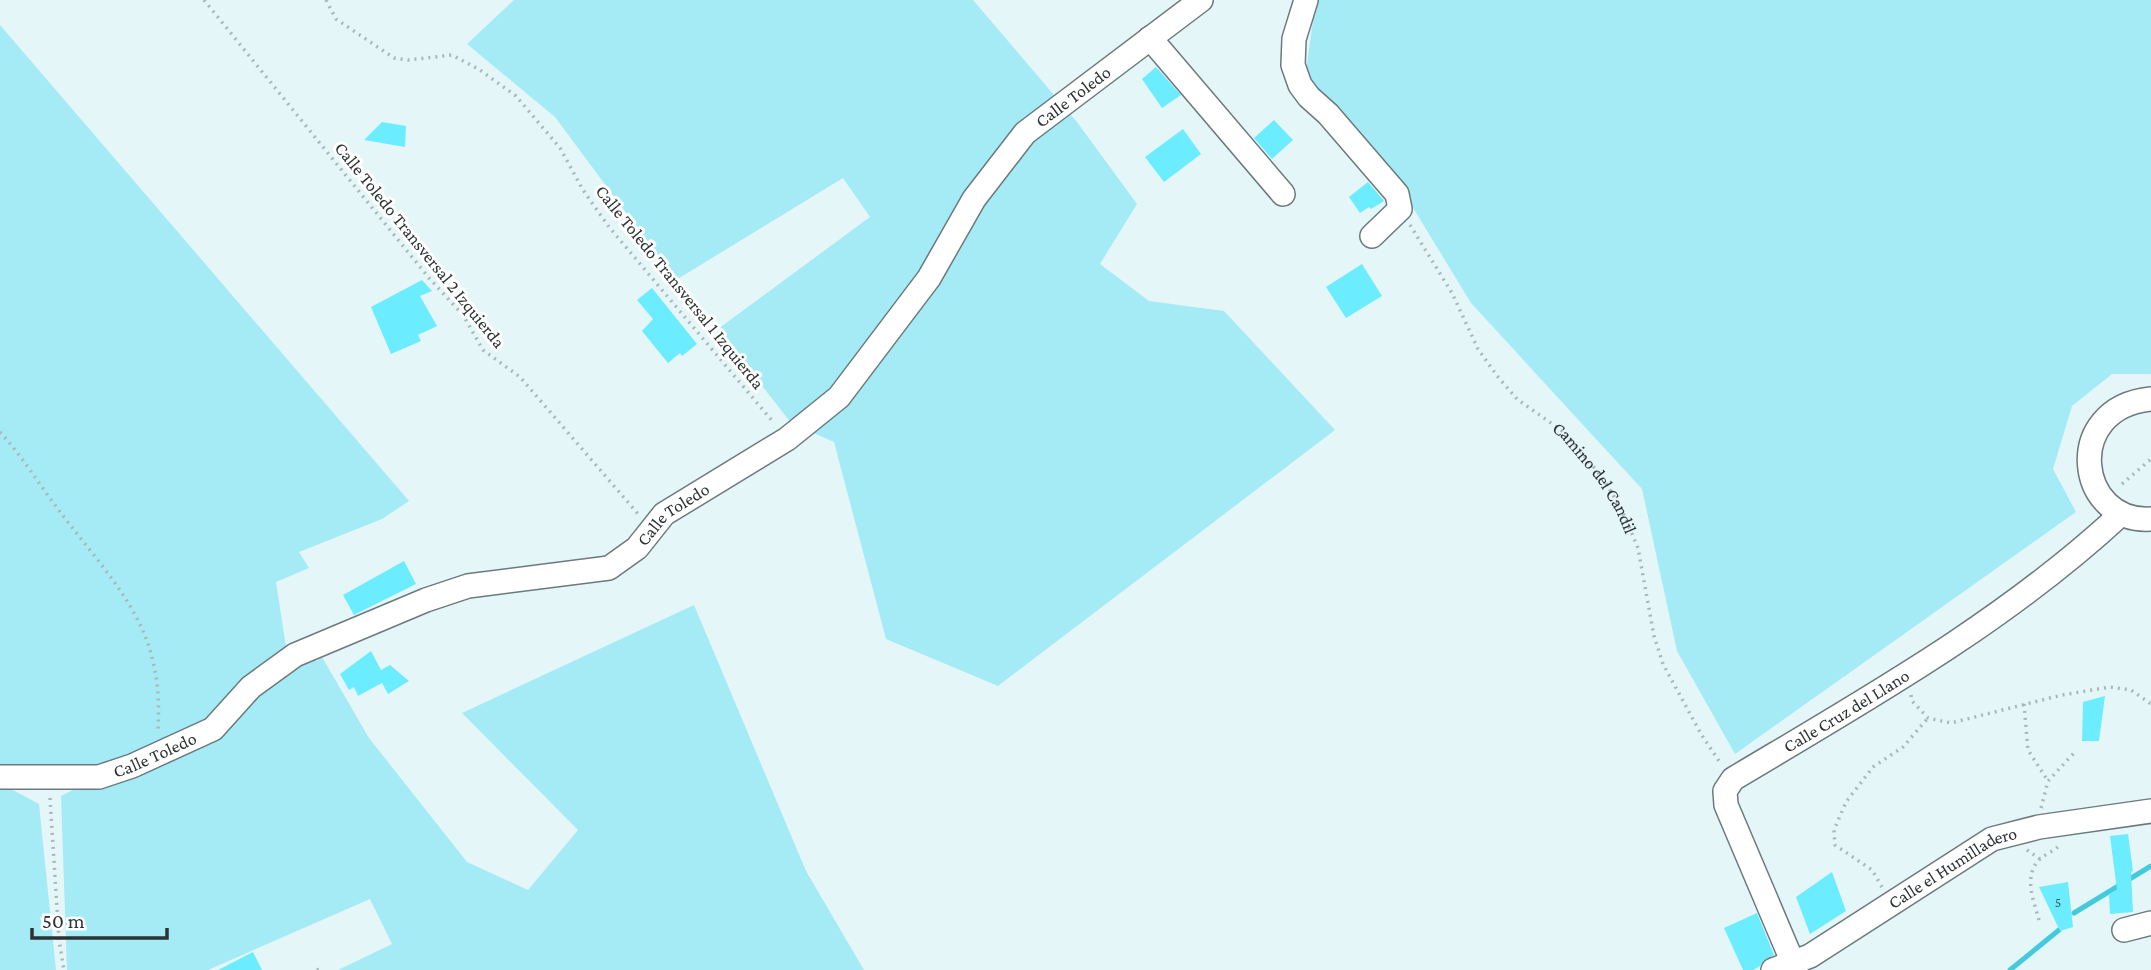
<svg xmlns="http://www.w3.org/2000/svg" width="2151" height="970" font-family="'Crimson Pro',serif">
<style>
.grass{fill:#a4ebf6}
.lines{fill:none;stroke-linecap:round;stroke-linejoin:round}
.stream{stroke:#44cadd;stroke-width:5}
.building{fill:#6becff}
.minor-casing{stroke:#6b7a7c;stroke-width:26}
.path{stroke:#a9b7b9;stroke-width:3.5;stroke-dasharray:2 5;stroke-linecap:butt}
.minor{stroke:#fff;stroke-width:23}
.labels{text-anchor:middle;stroke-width:6;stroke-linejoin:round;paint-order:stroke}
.number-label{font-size:14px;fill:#3c6066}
.street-label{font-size:18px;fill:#2c3233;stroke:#fff}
</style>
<rect width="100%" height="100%" fill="#e5f6f9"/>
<path class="grass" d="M514,0H973L1077,122L1137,204L1100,264L1149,301L1224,311L1335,430L998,686L886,639L834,442L791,423L718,329L870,217L843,178L676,280L555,117L467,44Z
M1316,0H2151V374H2112L2072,406L2053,469L2076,512L1735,754L1677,651L1642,489L1471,303L1387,165L1305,77Z
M0,25L409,501L382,519L299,552L309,568L276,582L286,647L317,661L322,657L369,738L467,862L528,890L578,830L462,713L694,605L806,871L864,970H338L392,944L370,899L208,970H67L61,796L97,778L0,777Z
M0,789H11L39,804L56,970H0Z"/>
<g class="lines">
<path class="stream" d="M2074,913L2151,866
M2010,970L2059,930"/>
</g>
<path class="building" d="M1156,67L1181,95L1162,108L1142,79Z
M1274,120L1293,140L1272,159L1254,138Z
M382,122L406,126L405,147L364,140Z
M1183,129L1201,154L1164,182L1145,157Z
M1368,182L1384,201L1371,209L1369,207L1360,213L1349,197Z
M1362,264L1382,296L1346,318L1326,287Z
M422,280L432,291L420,296L437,326L418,335L421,341L391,354L371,307Z
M652,288L697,344L682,356L680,353L668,363L642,331L653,319L637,300Z
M404,561L416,584L354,615L343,595Z
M371,651L381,670L390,665L409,681L388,694L382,683L358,696L354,687L349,690L340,674Z
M2105,696L2099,741H2082L2083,702Z
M2128,834L2133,871L2131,872L2133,912L2110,914L2109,894L2117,890L2110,836Z
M1832,872L1846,911L1810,934L1796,897Z
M2068,882L2073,927L2060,931L2039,887Z
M1757,913L1774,955L1763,961L1760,966L1753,970H1743L1724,928Z
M253,952L262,970H218Z"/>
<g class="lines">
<g class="minor-casing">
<g id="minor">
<path d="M1306,0L1294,39L1293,65L1300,85L1309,97L1328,114L1397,194L1400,209L1372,236"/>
<path d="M1150,38L1283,194"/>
<path d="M2151,399C2061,408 2077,524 2151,519"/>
<path id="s2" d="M0,777H99L132,766L213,729L251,687L295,655L426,600L468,586L609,568L637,548L664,514L787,439L839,397L929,278L974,199L1025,133L1201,0"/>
<path d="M2124,930L2151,923"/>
<path id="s3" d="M1773,970L1810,956L1992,839L2039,827L2151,811"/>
<path id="s4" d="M1796,970L1726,805L1725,791L1733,779C1867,699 2006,621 2121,514"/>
</g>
</g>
<g class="path">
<path d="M204,0L429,278L463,315L483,350L520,377L639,515"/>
<path d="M326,0L336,19L394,58L408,60L452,55L480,70L516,96L560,148L583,190L609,227L774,423"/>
<path id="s1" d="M1410,225L1452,293L1478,349L1498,377L1517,399L1565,433L1602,477L1621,508L1638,548L1654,636L1663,664L1701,734L1721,764"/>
<path d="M0,432C23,457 40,486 61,513C95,559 141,605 153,662C159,685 159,708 158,731"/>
<path d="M2122,484L2151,459"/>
<path d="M1911,695L1912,701L1928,718L1951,723L2062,695L2110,687L2131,690L2151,704"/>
<path d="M2024,704L2028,750L2048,781"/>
<path d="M50,798L59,940L64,970"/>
<path d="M2041,808L2048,781L2074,753"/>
<path d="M2027,850L2040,859"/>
<path d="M1882,887L1872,870L1835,845L1834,830L1846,802L1873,767L1903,747L1928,718"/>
<path d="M2039,920C2034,901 2023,877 2039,860C2046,853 2056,851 2061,843"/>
<path d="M317,970L321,968"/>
</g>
<use href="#minor" class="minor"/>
</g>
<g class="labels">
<g class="number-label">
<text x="2058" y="907">5</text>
</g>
<g class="street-label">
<text dy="6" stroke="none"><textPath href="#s2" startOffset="1335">Calle Toledo</textPath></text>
<text transform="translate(420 245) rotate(51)" y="6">Calle Toledo Transversal 2 Izquierda</text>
<text transform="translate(680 287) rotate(51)" y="6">Calle Toledo Transversal 1 Izquierda</text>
<text dy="6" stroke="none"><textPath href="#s1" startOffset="318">Camino del Candil</textPath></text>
<text dy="6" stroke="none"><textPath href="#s2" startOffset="747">Calle Toledo</textPath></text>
<text dy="6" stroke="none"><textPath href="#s4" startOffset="340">Calle Cruz del Llano</textPath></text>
<text dy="6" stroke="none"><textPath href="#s2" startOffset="159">Calle Toledo</textPath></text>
<text dy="6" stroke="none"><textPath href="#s3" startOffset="208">Calle el Humilladero</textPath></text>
</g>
</g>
<path d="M32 928v10h135v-10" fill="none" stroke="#2c3233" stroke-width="3.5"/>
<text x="42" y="928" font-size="21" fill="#2c3233" stroke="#ffffff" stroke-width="5" paint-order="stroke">50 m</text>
</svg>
